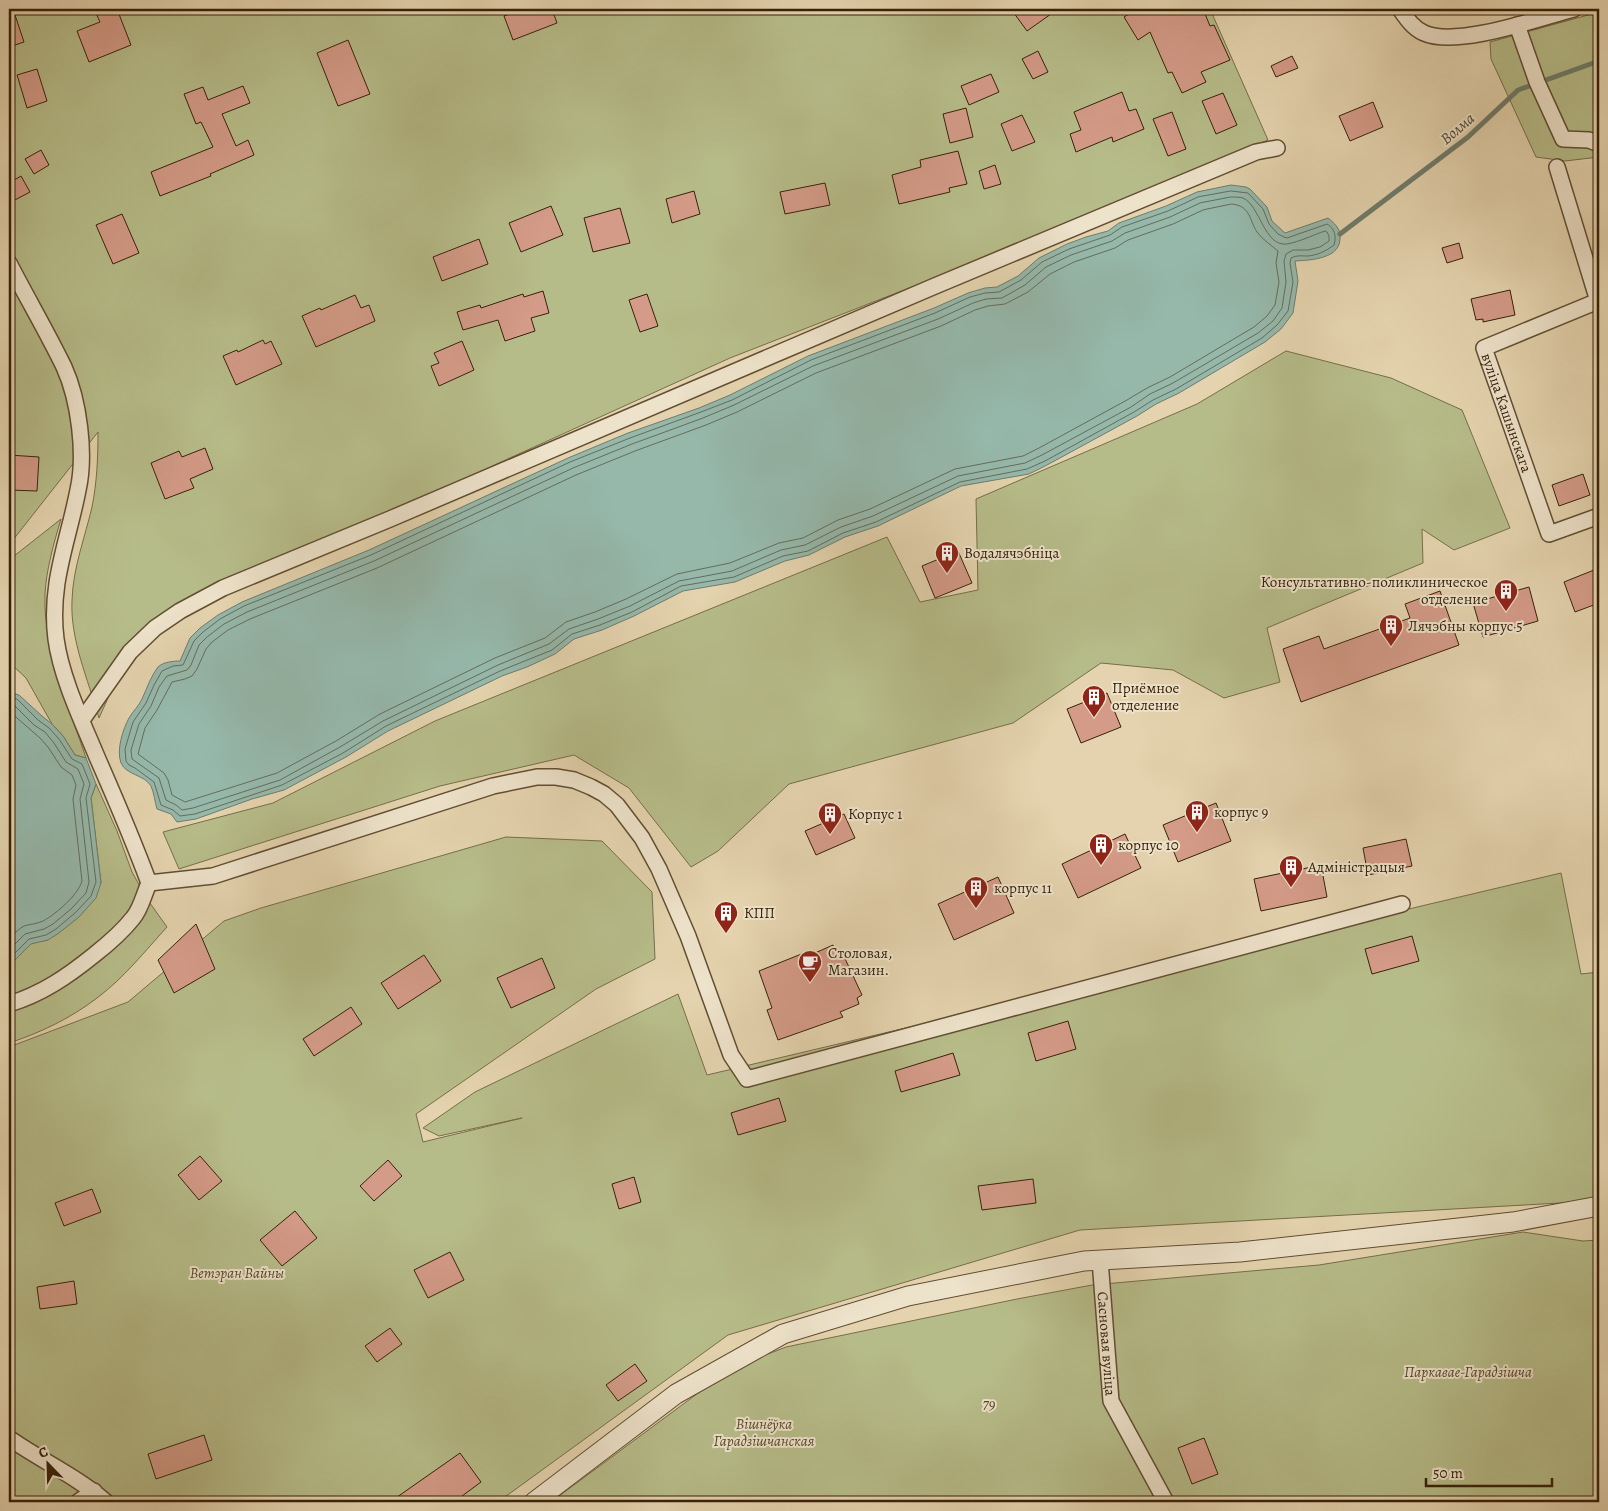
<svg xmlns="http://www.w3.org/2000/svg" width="1608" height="1511" font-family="Alegreya,serif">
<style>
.green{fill:#b6bc89;stroke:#766e49}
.water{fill:#95b8ab;stroke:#6f7c6a}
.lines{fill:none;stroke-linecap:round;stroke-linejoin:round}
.shore{stroke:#666c5a;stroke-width:1}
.stream{stroke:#6f7c6a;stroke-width:5}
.building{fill:#d49b88;stroke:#372109}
.minor-casing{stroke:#624e32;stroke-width:18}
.tertiary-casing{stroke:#624e32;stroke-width:21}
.minor{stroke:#ede2ca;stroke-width:15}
.tertiary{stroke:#ede2ca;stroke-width:19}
.labels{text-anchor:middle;stroke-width:4;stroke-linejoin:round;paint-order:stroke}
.street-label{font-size:15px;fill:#372109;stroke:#ede2ca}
.poi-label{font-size:15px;fill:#372109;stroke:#ede2ca;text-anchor:start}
.park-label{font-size:15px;font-style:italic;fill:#574829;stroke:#ede2ca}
.water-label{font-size:16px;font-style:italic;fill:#4e4732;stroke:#ede2ca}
</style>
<rect width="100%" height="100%" fill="#e4d3ae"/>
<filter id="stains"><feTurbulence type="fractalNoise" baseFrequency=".004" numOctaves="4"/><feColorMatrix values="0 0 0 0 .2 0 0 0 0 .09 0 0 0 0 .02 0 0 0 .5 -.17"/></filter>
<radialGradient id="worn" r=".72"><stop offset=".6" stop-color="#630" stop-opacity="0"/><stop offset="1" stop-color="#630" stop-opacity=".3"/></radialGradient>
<path class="green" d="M9,9H1210L1268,140L1032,240L730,358L380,517L153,632L113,687L99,718C88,679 70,640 72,600C73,568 85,537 92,507C97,482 98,457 98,432L9,545Z
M1599,12V157L1565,161L1536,157L1491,59L1490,42Z
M1286,351L1391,378L1462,410L1510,528L1454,550L1422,529L1423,563L1267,628L1280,682L1224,698L1173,670L1101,663L1013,723L789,784L718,851L691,867L629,788L574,755L440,786L179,869L163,832L273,803L435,721L887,537L920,602L978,590L976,499L1197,404Z
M61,519C54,542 46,571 45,594C43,650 69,706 86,758L75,755L63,736L52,724L26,678L9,662V560Z
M96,784L117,831L132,872L147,899L167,927C145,951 124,978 97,998C71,1018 40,1033 9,1043V966L31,943L48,940L101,883L91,798Z
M506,837L602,841L652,892L655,959L596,989L416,1114L423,1142L522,1118L439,1136L423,1128L475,1092L678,994L707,1075L1561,873L1581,974L1599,972V1197L1578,1202L1080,1230L728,1335L498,1502H9V1047L128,1002L224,921L261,908Z
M1523,1232L1583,1241L1599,1240V1502H551L709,1385L763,1356L786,1347L1017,1299L1092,1285L1319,1265Z"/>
<path class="water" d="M1231,185L1246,187L1250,189L1267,207L1272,221L1285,233L1328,218C1334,223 1340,228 1340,236C1342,259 1311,260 1295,261L1298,281L1293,313L1281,329L1265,342L1179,393L1156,404L1137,416L1047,465L1029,474L961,486L878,526L845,537L809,555L785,561L735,582L683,591L634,616L602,630L574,639L555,654L527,667L502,676L388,731L346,757L284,790L252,799L196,819L177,822L171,814L157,809C155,802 154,793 151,786C145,775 126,775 121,763C116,750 123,729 129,718C133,711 139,706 142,699C147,688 151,676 158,667C163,662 173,661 180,661L190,638L200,628L218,615L242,602L369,550L568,458L628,433L699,408L730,395L808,356L934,308L968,293L985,288L997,287L1018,276L1039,258L1067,244L1086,237L1108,231L1119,223L1166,206L1197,192Z
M9,692L19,695L42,716L52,724L63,736L75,755L86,758L96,784L91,798L101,883L96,898L79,917L59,933L48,940L31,944L9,966Z"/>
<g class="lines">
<path class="shore" d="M1231,191L1248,193L1263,209L1269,224L1278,234L1284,237L1287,238L1327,224C1334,228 1337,236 1334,245C1326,251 1318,255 1308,256C1301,256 1297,255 1291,258L1290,263L1293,282L1288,311L1277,325L1262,338L1176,389L1153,400L1134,412L1045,461L1027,469L960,482L876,522L843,533L808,551L783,556L734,577L681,586L632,612L600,625L572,634L552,650L500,671L386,726L343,753L282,785L195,814L180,816L173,810L161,805L154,782L135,768L129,765L126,761L125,749L133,722L146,703L154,685L162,671L173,666L183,665L194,641L203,632L220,619L244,606L371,555L570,462L630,438L701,412L732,400L811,360L935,313L970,297L985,293L999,292L1021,280L1042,262L1069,249L1110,235L1122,227L1168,211L1198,197Z
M1231,197C1234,197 1240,197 1243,198C1260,205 1264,247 1287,244C1299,242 1313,235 1325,231L1327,232L1329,236V241L1320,247L1308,250H1293L1286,254L1284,261L1286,282L1282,308L1273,321L1258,333L1173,383L1150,394L1131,407L1042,455L1025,463L958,476L873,516L841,527L805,545L781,550L732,571L679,581L630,606L598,619L569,629L549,644L498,665L383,721L340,747L280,780L193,808L182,810L176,805L166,800L159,778L132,759L131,750L139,724L151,706L159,687L167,676L187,670L191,665L199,645L207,637L224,624L247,612L374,561L573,468L632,444L703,418L734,405L813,366L938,319L973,303L986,299L1002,298L1025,285L1046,267L1071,255L1112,241L1125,233L1170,217L1200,203Z
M1232,204C1251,206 1249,220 1257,232C1263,240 1271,245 1278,251L1276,263L1279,282L1275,305L1267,316L1254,327L1170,377L1147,388L1127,400L1039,448L1023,456L955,469L870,509L838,520L803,538L779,543L730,563L677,574L626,599L595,612L566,622L545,638L495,658L380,714L336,741L277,773L185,802L172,795L168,780L164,773L138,754L145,728L157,710L172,682L185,679L192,676L197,669L206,649L212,642L228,630L250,619L377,568L576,475L635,451L706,425L737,412L816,373L941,326L975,310L988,306L1005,304L1028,292L1050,274L1074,262L1115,248L1128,240L1173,224L1203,210Z
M9,697L17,699L38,720L49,728L59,739L72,759L82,764L90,784L86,798L96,882L91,896L75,913L56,929L46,935L29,939L9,959
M9,703L14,705L34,725L45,732L54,743L66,762L78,769L84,784L80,799L89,882L86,893L71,909L53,924L44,929L25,934L9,950
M9,711L40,738L48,747L61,767L72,775L76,785L73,799L82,881C78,895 56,914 43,921C37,924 30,924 24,926C18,929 13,935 9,940"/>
<path class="stream" d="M1340,234L1468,137L1518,90L1599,61"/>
</g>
<path class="building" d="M9,9H13L24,42L9,47Z
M94,9H117L131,45L89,62L77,31L100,22Z
M523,9H552L557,23L513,40L504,16Z
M1011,9H1058L1027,31Z
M1137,9H1203L1210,26L1214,25L1230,60L1201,72L1206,82L1182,93L1172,72L1168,73L1150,32L1138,40L1124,17Z
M348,40L370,94L338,106L317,53Z
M1038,51L1048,72L1033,79L1022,59Z
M1292,56L1298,68L1276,77L1271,66Z
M37,69L47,101L27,108L17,75Z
M991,74L999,92L969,105L961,86Z
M243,86L250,103L222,114L236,146L248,140L254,155L210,174L211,176L160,196L151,172L213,147L201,122L196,124L184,94L203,87L208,100Z
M1122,92L1129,111L1136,109L1144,129L1113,142L1112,137L1076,152L1070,134L1081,130L1074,112Z
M1223,93L1237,125L1216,134L1202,101Z
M1373,102L1383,127L1350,141L1339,116Z
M966,108L973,137L950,143L943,114Z
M1172,112L1186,149L1168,156L1153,119Z
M1022,115L1035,142L1012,151L1001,124Z
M41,150L49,165L34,174L25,159Z
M958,151L967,184L949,188L950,192L899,204L892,175L921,167L920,160Z
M995,165L1001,184L984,189L979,171Z
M21,176L30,192L13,201L9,193V183Z
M825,183L830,205L785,214L780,192Z
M694,191L700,214L672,223L666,199Z
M551,206L563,235L521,252L509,223Z
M620,208L630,243L593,252L584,218Z
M122,214L139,253L113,264L96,225Z
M479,239L488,264L442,281L433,257Z
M1459,243L1463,258L1447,263L1442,248Z
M1510,290L1515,315L1483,322V319L1476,320L1471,299Z
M543,291L549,313L531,318L535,331L505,341L498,320L463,330L457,312L480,305L481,308L523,294L524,297Z
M647,294L658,326L640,332L629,300Z
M355,295L361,308L369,305L375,321L316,347L302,316L320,308L321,310Z
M263,340L265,344L271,341L282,364L236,385L223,356L237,350L238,352Z
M462,341L474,370L439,386L431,366L439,363L434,353Z
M205,448L213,469L190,479L194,488L165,499L151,463L179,451L182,457Z
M9,455L39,457L37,491L9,490Z
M1583,474L1590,495L1559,506L1552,485Z
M958,551L972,583L935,598L922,566Z
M1599,568V603L1575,612L1564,582Z
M1529,587L1538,621L1483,637L1473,603Z
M1440,591L1459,645L1301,702L1283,649L1319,636L1324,649L1410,618L1405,604Z
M1107,693L1121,727L1081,743L1067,709Z
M1216,803L1231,841L1178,862L1163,825Z
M844,814L855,838L816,855L805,831Z
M1125,834L1141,868L1078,898L1062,864Z
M1406,839L1412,866L1368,875L1363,848Z
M1321,865L1327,897L1261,911L1254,879Z
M998,877L1014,913L954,940L938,904Z
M196,924L215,969L174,993L158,960Z
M1412,936L1419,961L1372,974L1365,949Z
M833,945L835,951L841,950L862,995L857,998L859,1004L840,1012L843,1017L778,1040L767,1010L772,1008L759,971L804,953L806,957Z
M424,955L441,981L398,1009L381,983Z
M542,958L555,988L511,1008L497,978Z
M351,1007L362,1024L314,1056L303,1039Z
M1068,1021L1076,1049L1036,1061L1028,1033Z
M953,1053L960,1075L901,1092L895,1071Z
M779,1098L786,1121L738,1135L731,1113Z
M200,1156L222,1181L199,1200L178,1175Z
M388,1160L402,1176L374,1201L360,1186Z
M634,1177L641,1202L619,1209L612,1184Z
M1033,1179L1036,1203L982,1210L978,1186Z
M92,1189L101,1212L64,1226L55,1203Z
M295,1211L317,1238L282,1266L260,1240Z
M450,1252L464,1280L428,1298L414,1270Z
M74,1281L77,1304L40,1309L37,1287Z
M390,1328L402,1344L377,1362L365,1346Z
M635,1364L647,1381L618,1401L606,1385Z
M204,1435L212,1460L156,1479L148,1454Z
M1204,1438L1218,1474L1192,1484L1178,1448Z
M460,1453L481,1482L454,1502H390Z"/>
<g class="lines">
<g class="minor-casing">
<g id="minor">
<path d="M1400,9C1407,19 1413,28 1424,33C1457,48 1539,18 1574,9"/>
<path d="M1517,25L1537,82L1563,139L1589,140L1599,144"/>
<path id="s1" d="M1557,167L1598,301L1484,348L1549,534L1599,516"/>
<path d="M9,263C27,298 47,332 64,367C79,400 86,454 78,490C68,542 49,584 56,639C61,677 82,721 97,757C115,798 133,840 149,883L213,876L493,786L537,777H556L574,780L591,787L604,794L617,805L642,838L659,869L688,936L731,1055L747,1079L1402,904"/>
<path d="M82,720L130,652L155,628L180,611L223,588L390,519L935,286L1256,152L1277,148"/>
<path d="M9,1004C42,994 68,976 94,955C108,944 122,932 133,918C141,909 144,894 149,883"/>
<path id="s2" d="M1100,1260L1111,1401L1166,1502"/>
<path d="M9,1438C40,1460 78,1477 106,1502"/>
<path d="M78,1502L94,1491"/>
</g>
</g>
<g class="tertiary-casing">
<path id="tertiary" d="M534,1502L676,1394L783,1334L908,1296L1084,1261L1240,1252L1513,1222L1599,1206"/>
</g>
<use href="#minor" class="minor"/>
<use href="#tertiary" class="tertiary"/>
</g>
<defs>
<g id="building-pin" transform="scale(1.25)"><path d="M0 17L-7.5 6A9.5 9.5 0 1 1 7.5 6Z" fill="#8f2418" stroke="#ede2ca"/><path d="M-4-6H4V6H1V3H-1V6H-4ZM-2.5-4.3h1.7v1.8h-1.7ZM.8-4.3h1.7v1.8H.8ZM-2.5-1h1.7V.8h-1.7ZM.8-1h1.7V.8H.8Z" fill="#fff"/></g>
<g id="cafe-pin" transform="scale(1.25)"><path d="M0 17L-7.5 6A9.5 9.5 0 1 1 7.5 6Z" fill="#8f2418" stroke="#ede2ca"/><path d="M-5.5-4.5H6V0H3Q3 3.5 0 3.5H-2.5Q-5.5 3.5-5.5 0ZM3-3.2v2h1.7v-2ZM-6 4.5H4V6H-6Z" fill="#fff"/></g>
</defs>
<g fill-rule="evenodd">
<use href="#building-pin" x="947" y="553"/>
<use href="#building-pin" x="1506" y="591"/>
<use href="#building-pin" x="1391" y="626"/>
<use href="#building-pin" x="1094" y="697"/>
<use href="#building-pin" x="1197" y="812"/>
<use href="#building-pin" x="830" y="814"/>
<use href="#building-pin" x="1101" y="845"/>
<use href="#building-pin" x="1291" y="867"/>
<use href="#building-pin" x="976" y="888"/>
<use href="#building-pin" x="726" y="913"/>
<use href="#cafe-pin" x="810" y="962"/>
</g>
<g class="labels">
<g class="street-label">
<text dy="5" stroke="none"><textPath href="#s1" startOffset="332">вуліца Кашынскага</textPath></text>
<text dy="5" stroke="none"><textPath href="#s2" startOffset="84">Сасновая вуліца</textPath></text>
</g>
<g class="poi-label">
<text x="964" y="558">Водалячэбніца</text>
<text x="1488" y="587" text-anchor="end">Консультативно-поликлиническое<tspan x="1488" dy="17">отделение</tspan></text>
<text x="1408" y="631">Лячэбны корпус 5</text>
<text x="1112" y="693">Приёмное<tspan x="1112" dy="17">отделение</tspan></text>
<text x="1214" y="817">корпус 9</text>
<text x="848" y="819">Корпус 1</text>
<text x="1118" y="850">корпус 10</text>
<text x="1308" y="872">Адміністрацыя</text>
<text x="994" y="893">корпус 11</text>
<text x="744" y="918">КПП</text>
<text x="828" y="958">Столовая,<tspan x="828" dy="17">Магазин.</tspan></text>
</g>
<g class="park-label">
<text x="237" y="1278">Ветэран Вайны</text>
<text x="1468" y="1377">Паркавае-Гарадзішча</text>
<text x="989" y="1409">79</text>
<text x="764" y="1429">Вішнёўка<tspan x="764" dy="17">Гарадзішчанская</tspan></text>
</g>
<g class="water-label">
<text transform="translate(1457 128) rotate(-40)" y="6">Волма</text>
</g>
</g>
<rect width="1608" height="1511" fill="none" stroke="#e4d3ae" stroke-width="30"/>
<rect x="10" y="10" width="1588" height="1491" fill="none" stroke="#372109" stroke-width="2.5"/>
<rect x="15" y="15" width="1578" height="1481" fill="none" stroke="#372109"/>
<g transform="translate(48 1464) rotate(337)" stroke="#ede2ca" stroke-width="4" paint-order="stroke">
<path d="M0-4L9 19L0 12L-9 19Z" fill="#372109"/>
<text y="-8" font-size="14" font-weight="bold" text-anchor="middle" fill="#372109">С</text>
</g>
<path d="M1426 1478v8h126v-8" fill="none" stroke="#372109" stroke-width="2.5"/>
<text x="1433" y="1478" font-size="15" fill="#372109" stroke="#ede2ca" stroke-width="4" paint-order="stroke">50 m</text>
<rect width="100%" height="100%" filter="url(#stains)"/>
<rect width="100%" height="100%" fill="url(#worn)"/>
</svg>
